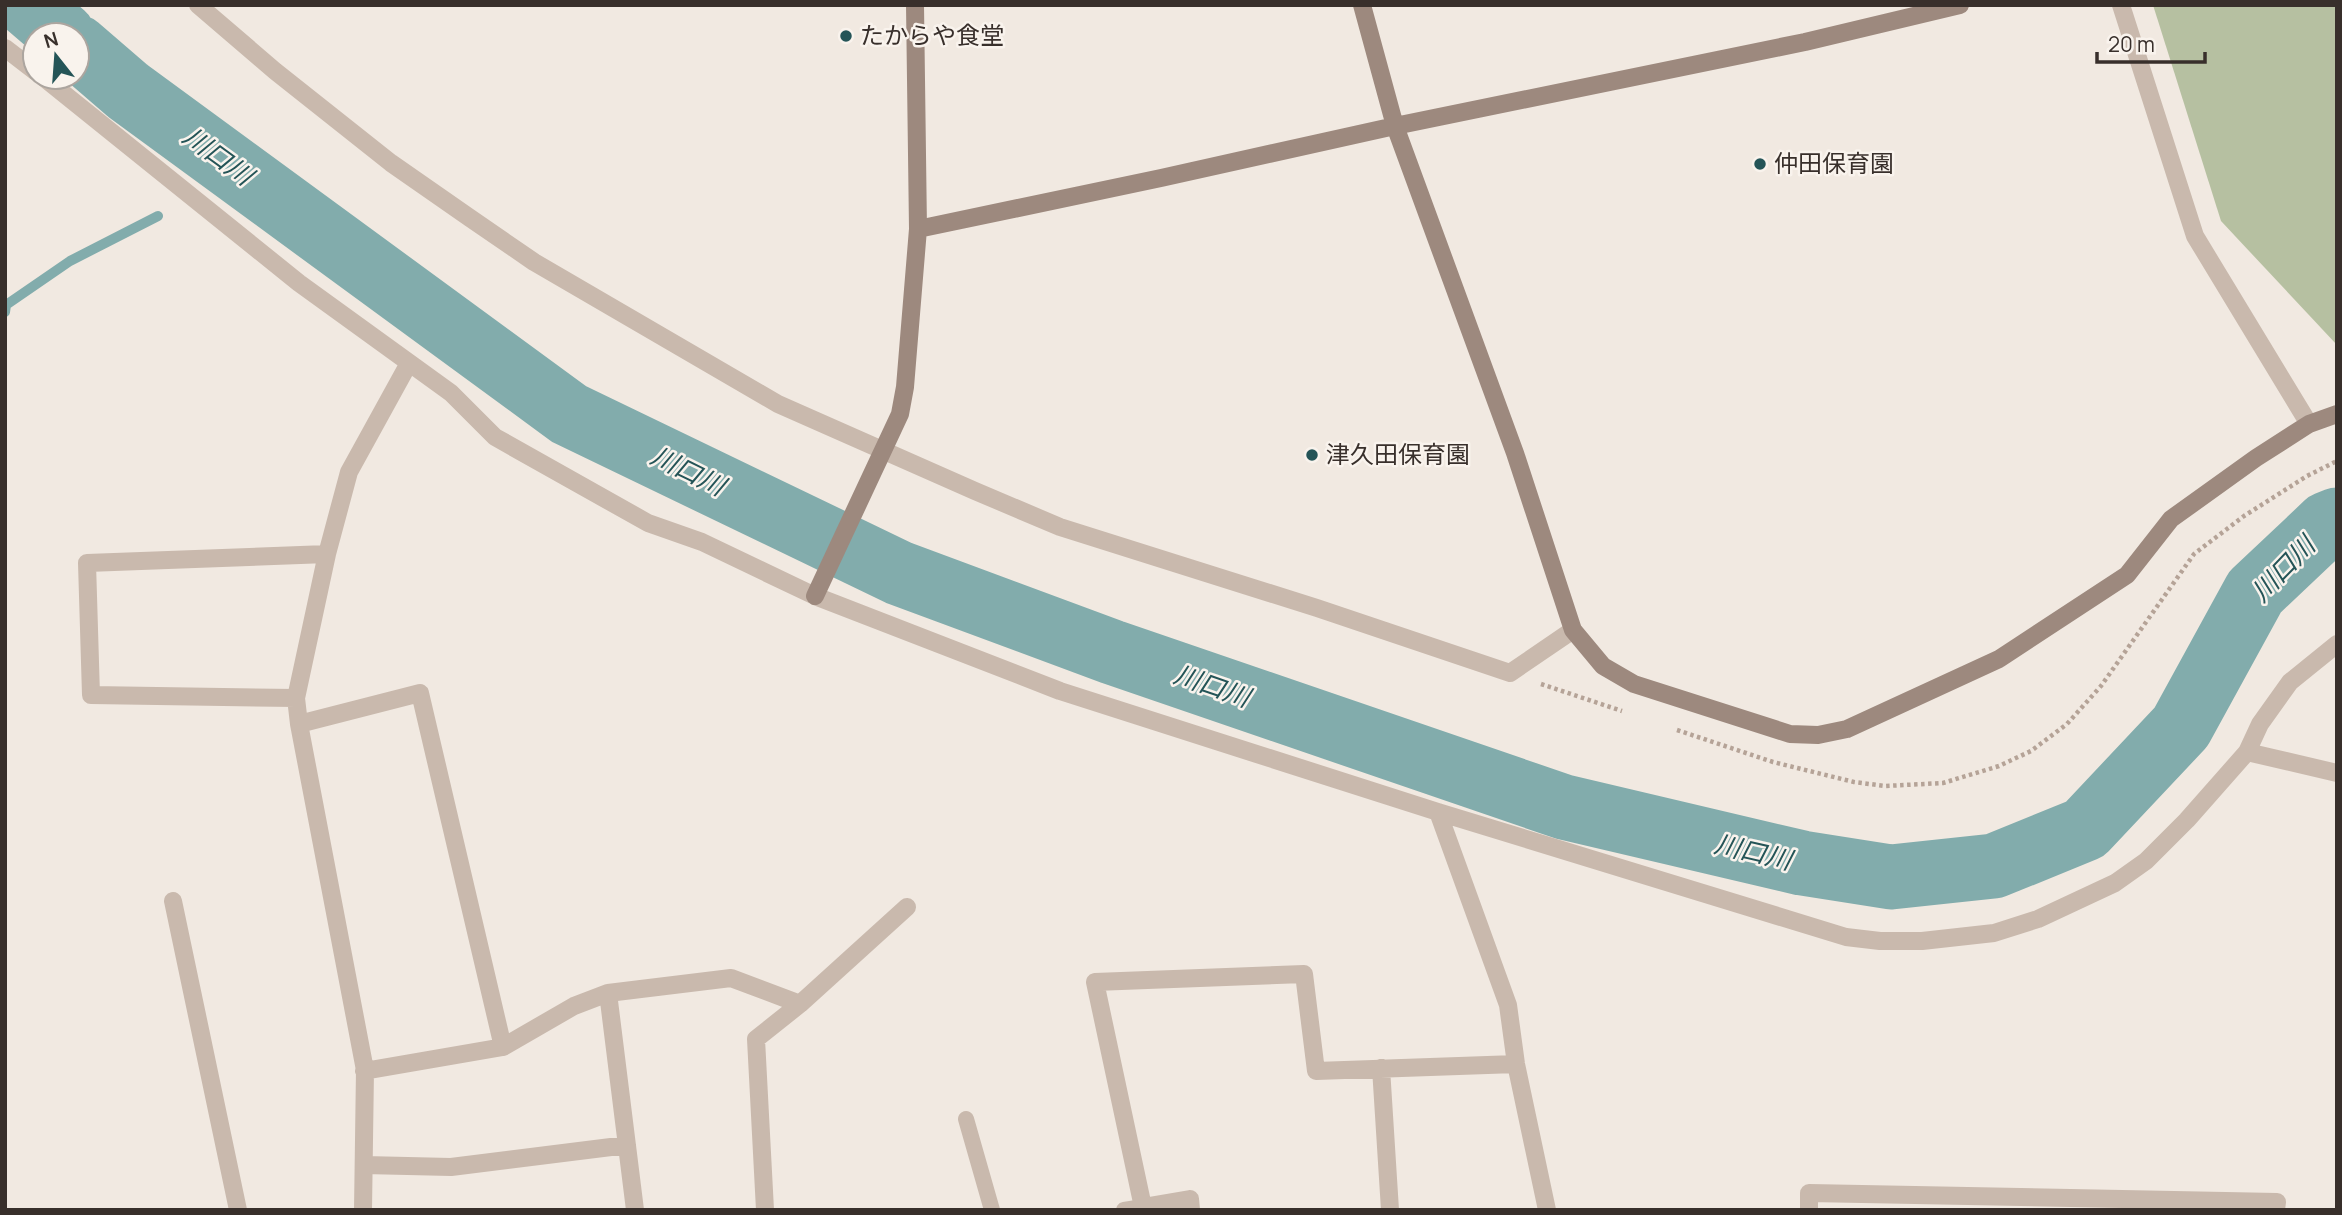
<svg xmlns="http://www.w3.org/2000/svg" width="2342" height="1215" font-family="Manrope,'Noto Sans JP',sans-serif">
<style>
.green{fill:#b6c0a1}
.lines{fill:none;stroke-linecap:round;stroke-linejoin:round}
.stream{stroke:#82acac;stroke-width:10}
.river{stroke:#82acac;stroke-width:65}
.path{stroke:#b5a397;stroke-width:4.5;stroke-dasharray:3.5 3.5;stroke-linecap:butt}
.lane{stroke:#c9b9ad;stroke-width:16}
.street{stroke:#c9b9ad;stroke-width:18}
.secondary{stroke:#9d897e;stroke-width:18}
.poi-dot{fill:#245457;stroke:#f9f3ed;stroke-width:2.5}
.labels{text-anchor:middle;stroke-width:5;stroke-linejoin:round;paint-order:stroke}
.poi-label{font-size:24px;fill:#382f2b;stroke:#f9f3ed;text-anchor:start}
.water-label{font-size:26px;font-style:italic;fill:#245457;stroke:#f9f3ed}
</style>
<rect width="100%" height="100%" fill="#f1e9e1"/>
<path class="green" d="M2153,5H2337V345L2221,221Z"/>
<g class="lines">
<path class="stream" d="M5,312L6,305L70,261L158,216"/>
<path class="river" d="M28,5L63,35
M77,47L128,91L569,414L899,573L1112,652L1564,807L1802,863L1891,877L1994,866L2085,829L2181,727L2255,592L2327,524L2337,520"/>
<path class="path" d="M1541,684L1622,711
M1677,730L1773,762L1854,782L1885,786L1943,783L1999,766L2031,751L2067,724L2101,686L2194,554L2244,516L2307,476L2337,461"/>
<path class="lane" d="M966,1119L992,1210
M1124,1210L1143,1207"/>
<path class="street" d="M198,5L275,71L391,163L470,218L534,262L778,404L975,491L1060,527L1317,608L1510,673L1573,630
M2121,5L2195,236L2309,424
M5,48L35,71
M43,77L299,283L451,393L495,437L648,523L702,542L815,596L1060,691L1438,812L1846,937L1880,941H1922L1994,933L2038,919L2115,883L2146,861L2187,820L2247,752L2260,724L2290,682L2337,644
M296,698L91,695L87,563L327,554
M299,724L420,693L503,1047
M2247,752L2337,773
M1438,812L1508,1005L1516,1064L1547,1210
M173,901L238,1210
M608,993L635,1210
M1381,1068L1390,1210
M364,1071L503,1047L574,1006L608,993L731,978L800,1004
M364,1165L451,1167L627,1145
M363,1210L365,1070L299,724L296,698L327,554L349,472L409,363
M765,1210L756,1039L800,1004L907,907
M1191,1210L1190,1199L1143,1207L1095,982L1304,974L1316,1071L1516,1064
M1809,1210V1193L2277,1202L2276,1210"/>
<path class="secondary" d="M1362,5L1395,126L1515,453L1573,630L1603,666L1634,684L1790,734L1818,735L1847,729L1999,659L2127,575L2171,519L2256,458L2309,424L2337,414
M918,229L1161,178L1395,126L1805,42L1960,5
M815,596L900,414L905,387L918,229L915,5"/>
</g>
<g class="poi-dot">
<circle cx="846" cy="36" r="7"/>
<circle cx="1760" cy="164" r="7"/>
<circle cx="1312" cy="455" r="7"/>
</g>
<g class="labels">
<g class="poi-label">
<text x="860" y="44">たからや食堂</text>
<text x="1774" y="172">仲田保育園</text>
<text x="1326" y="463">津久田保育園</text>
</g>
<g class="water-label">
<text transform="translate(218 156) rotate(36)" y="9">川口川</text>
<text transform="translate(688 471) rotate(26)" y="9">川口川</text>
<text transform="translate(2283 569) rotate(-46)" y="9">川口川</text>
<text transform="translate(1212 686) rotate(19)" y="9">川口川</text>
<text transform="translate(1753 852) rotate(13)" y="9">川口川</text>
</g>
</g>
<rect width="2342" height="1215" fill="none" stroke="#382f2b" stroke-width="14"/>
<g transform="translate(56 56) rotate(343)"><circle r="33" fill="#f9f3ed" stroke="#aca59f" stroke-width="2"/>
<path d="M0-5L12 26L0 18L-12 26Z" fill="#245457"/>
<text y="-10" font-size="19" font-weight="bold" text-anchor="middle" fill="#382f2b">N</text>
</g>
<path d="M2097 52v10h108v-10" fill="none" stroke="#382f2b" stroke-width="3.5"/>
<text x="2108" y="52" font-size="21" fill="#382f2b" stroke="#f9f3ed" stroke-width="5" paint-order="stroke">20 m</text>
</svg>
